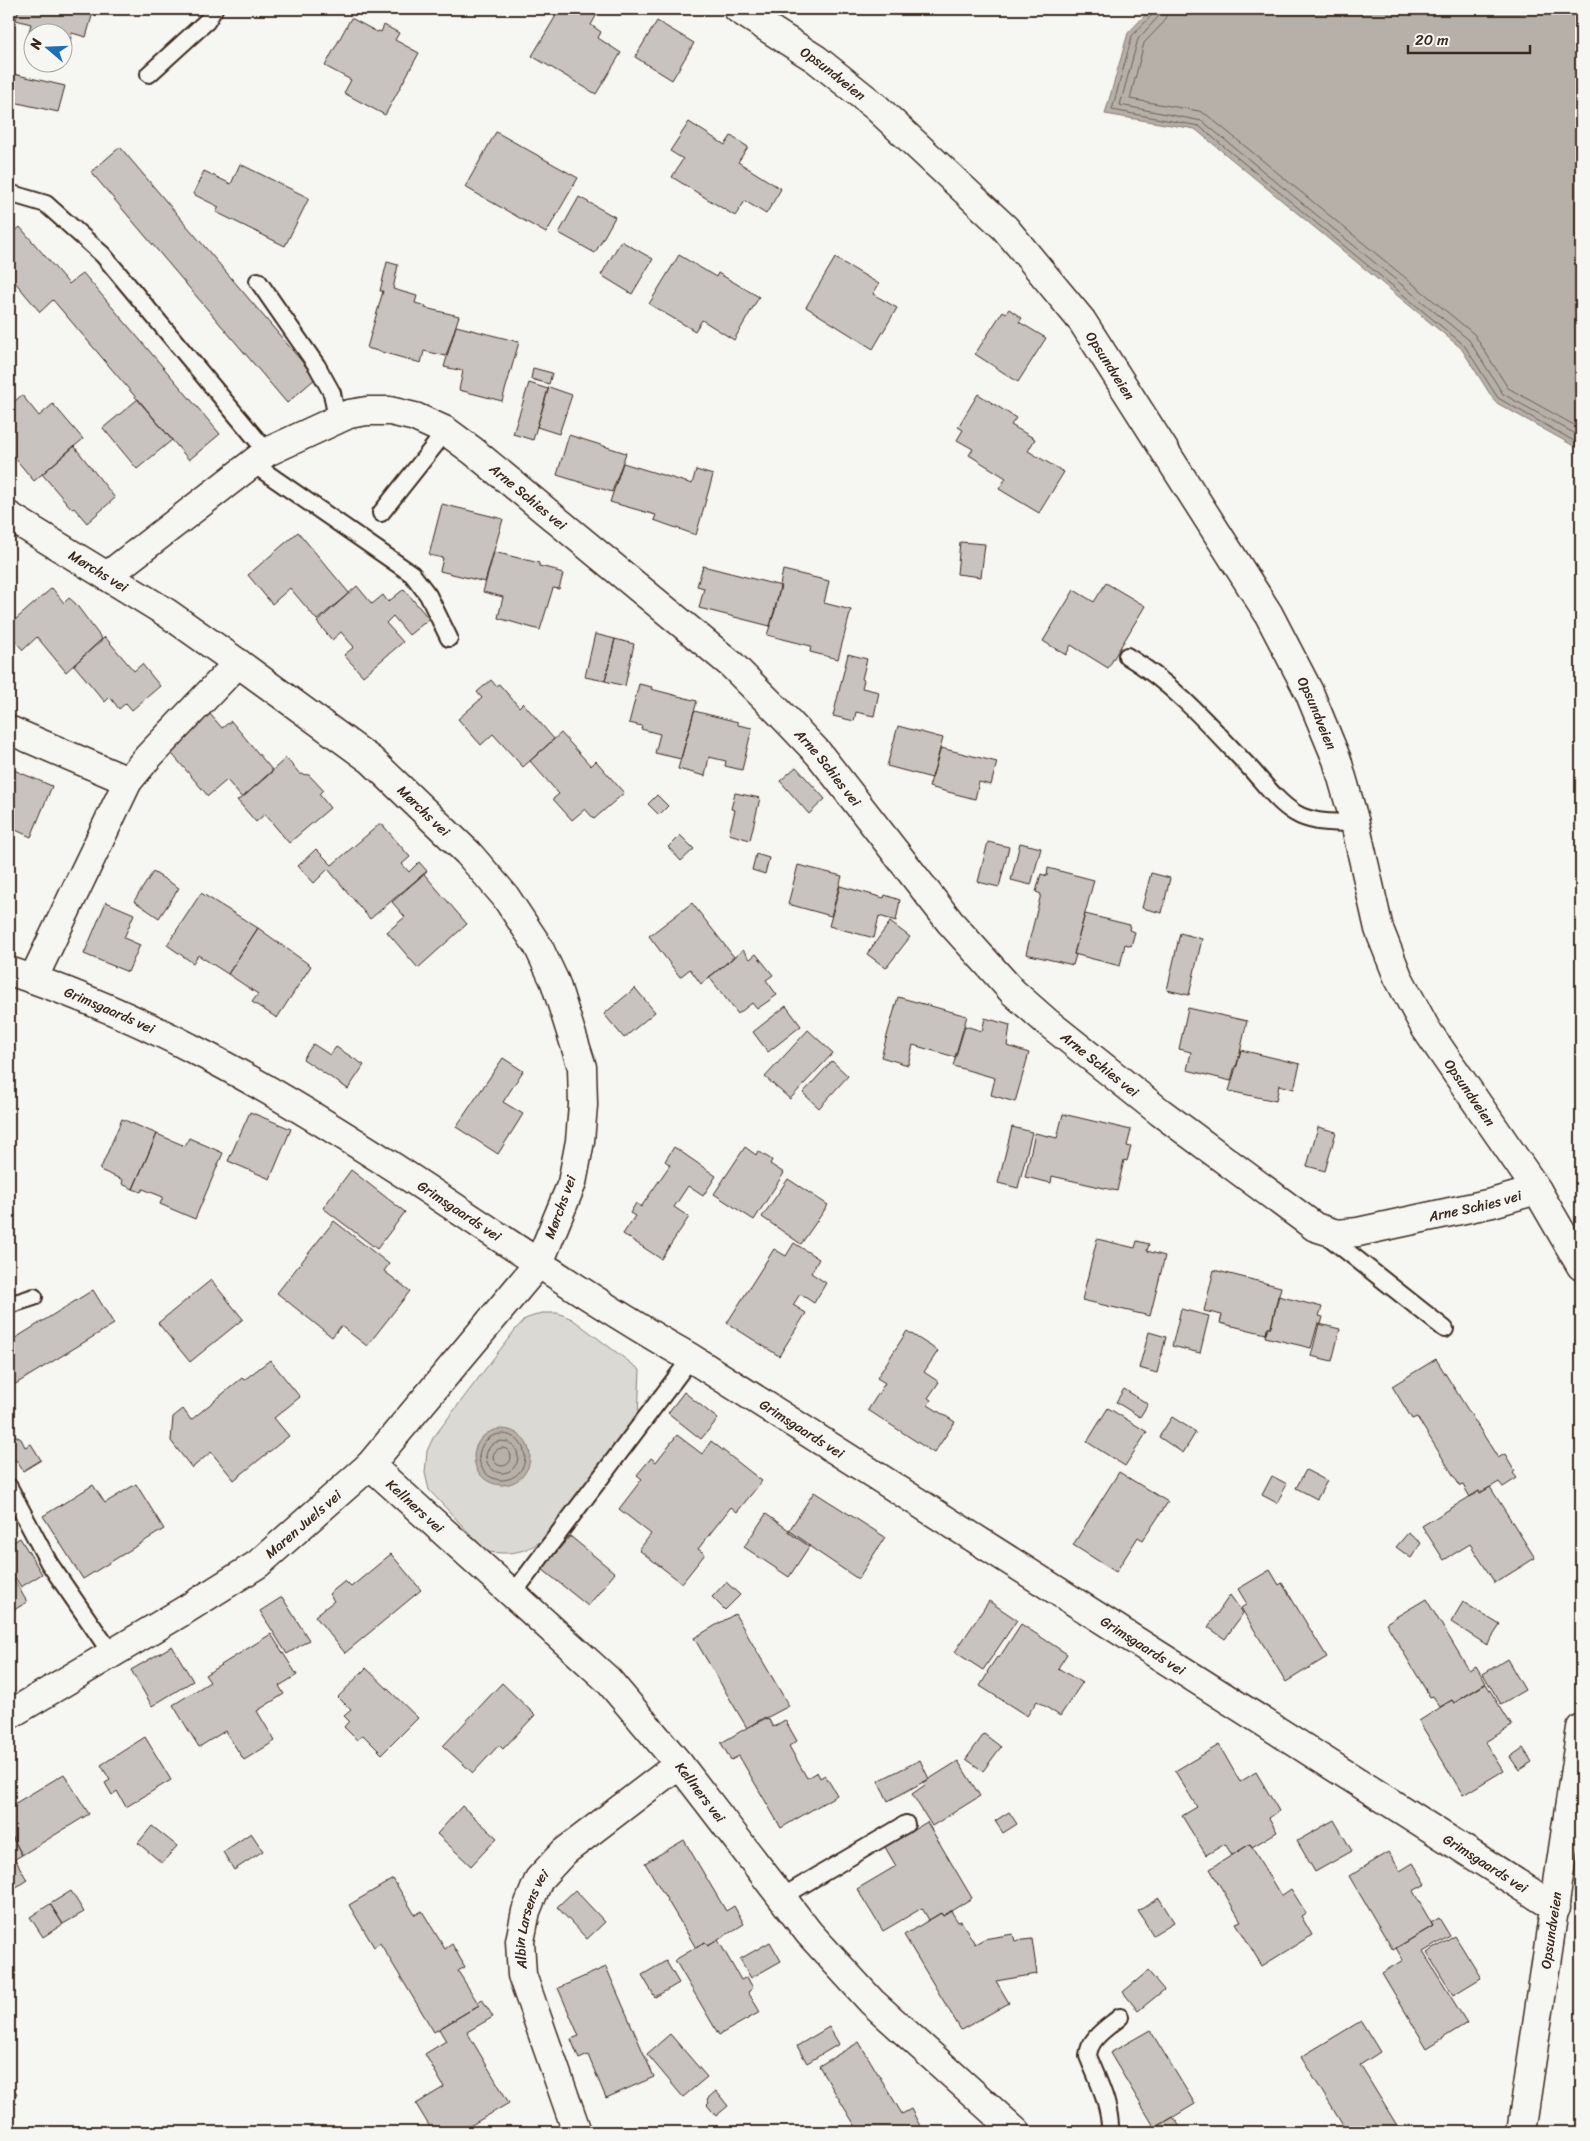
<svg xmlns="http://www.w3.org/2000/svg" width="1590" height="2141" font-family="Sriracha,sans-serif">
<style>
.green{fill:#dad9d3;stroke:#8a8278}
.water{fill:#b6b0a9;stroke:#857a71}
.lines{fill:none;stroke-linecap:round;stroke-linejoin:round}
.shore{stroke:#6c6056;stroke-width:1}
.building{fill:#c8c3be;stroke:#3b2a1e}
.service-casing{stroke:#3b2a1e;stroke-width:20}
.minor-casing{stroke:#3b2a1e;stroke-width:31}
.tertiary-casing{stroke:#3b2a1e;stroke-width:31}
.service{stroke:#f6f6f2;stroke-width:16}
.minor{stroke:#f6f6f2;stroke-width:28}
.tertiary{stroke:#f6f6f2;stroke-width:28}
.labels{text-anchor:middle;stroke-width:4;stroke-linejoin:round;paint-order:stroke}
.street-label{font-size:14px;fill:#3b2a1e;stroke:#f6f6f2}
</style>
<rect width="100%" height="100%" fill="#f6f6f2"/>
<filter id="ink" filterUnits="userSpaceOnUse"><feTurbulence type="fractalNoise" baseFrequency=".02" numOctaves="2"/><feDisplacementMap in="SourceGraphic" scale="10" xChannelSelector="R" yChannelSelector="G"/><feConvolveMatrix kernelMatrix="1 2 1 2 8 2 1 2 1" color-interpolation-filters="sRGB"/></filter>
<g filter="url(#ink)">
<path class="green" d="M542,1313H558L572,1319L640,1370L638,1417L542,1541C521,1554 510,1554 487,1552L429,1490L425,1473L427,1451L433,1438L515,1330L525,1319Z"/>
<path class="water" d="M1151,9H1581V450L1495,402L1461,348L1195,129L1105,114L1128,33Z
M474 1457a28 28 0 1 1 56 0a28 28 0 1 1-56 0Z"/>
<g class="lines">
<path class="shore" d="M1154,9L1153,14L1132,36L1112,110L1199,126L1464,345L1498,398L1581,445
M1161,9L1158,17L1138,39L1120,105L1202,121L1469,340L1503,394L1581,437
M1168,9L1164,22L1144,43L1130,99L1199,111L1207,115L1474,334L1508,388L1581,429
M479 1457a23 23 0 1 1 46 0a23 23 0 1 1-46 0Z
M486 1457a16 16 0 1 1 32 0a16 16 0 1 1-32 0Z
M493 1457a9 9 0 1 1 18 0a9 9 0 1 1-18 0Z"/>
</g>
<path class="building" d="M19,9H94L86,37L72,33L67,54L62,53V32H32V46L26,44L31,24L16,20Z
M560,9L572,14L575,9H589L597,14L591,25L601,32L598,38L621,53L596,94L532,56Z
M351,18L377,32L379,31L381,32L384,25L399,33L395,40L419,53L385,115L344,93L351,80L325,66Z
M657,21L694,43L672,80L635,57Z
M9,73L65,86L58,112L9,101Z
M689,122L725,145L731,136L748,147L738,162L781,189L766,214L745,201L735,216L672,177L683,159L670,151Z
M496,132L578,178L546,233L465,187Z
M120,147L316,378L287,403L91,172Z
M240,164L309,198L285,246L216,212L219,207L193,194L204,171L231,184Z
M579,197L615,217L595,253L559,233Z
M20,227L69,284L83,273L220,434L189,460L53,300L40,312L9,275V236Z
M621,241L653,259L632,294L601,275Z
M679,255L716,277L718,273L759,297L734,340L702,320L695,331L649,304Z
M835,258L879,284L873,294L897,308L873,349L806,307Z
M387,262L398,265L393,289L417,296L415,303L426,306L425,308L459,316L446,356L424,351L421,363L367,348L383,291H380Z
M1009,309L1022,318L1019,322L1046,338L1018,382L975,354L1003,311L1006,313Z
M456,326L519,342L502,401L459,390L463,371L444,367Z
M533,368L552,373L549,384L531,379Z
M529,383L548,389L533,440L513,434Z
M549,387L572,395L559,434L537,427Z
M978,394L1016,418L1011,425L1035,439L1028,451L1064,472L1039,513L999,489L1006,478L969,455L973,449L957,440L963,430L958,427Z
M22,395L39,416L53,404L83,439L34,481L9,451V406Z
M138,399L172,440L137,469L103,428Z
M569,435L626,453L612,492L557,475Z
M74,446L115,498L87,523L74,508L72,509L42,474Z
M623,463L692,484L696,470L713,475L696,535L654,520L656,515L610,502Z
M442,504L503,519L485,582L440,571L443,558L429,555Z
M298,532L349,593L317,620L290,588L272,604L248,575Z
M960,542L985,544L981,577L957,574Z
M494,552L539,563V566L557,570L556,572L563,574L559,589L553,588L540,630L498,618L503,597L483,592Z
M703,566L781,586L770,626L699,608L704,588L697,586Z
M783,570L829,581L824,603L851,610L838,659L810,652L811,646L767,635L775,611Z
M1106,583L1145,606L1108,668L1071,645L1066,655L1043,641L1074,590L1094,602Z
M357,586L372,604L383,595L388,602L404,589L429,619L409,635L393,616L386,623L403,642L363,676L344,655L354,647L341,632L332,640L317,622Z
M52,588L64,603L69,598L75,603L102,639L66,672L37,637L23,650L9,634V625Z
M595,634L615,639L605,681L585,677Z
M105,637L134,671L142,664L160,686L132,710L126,703L119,709L110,697L105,702L74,665Z
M615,639L634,644L625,686L605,681Z
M848,654L867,659L862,679L864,680L862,688L879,692L874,716L856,712L854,721L833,716Z
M491,680L496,686L499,684L519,707L523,703L554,739L523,767L493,734L481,745L458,719L482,698L477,692Z
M639,684L652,687L651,689L697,701L681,759L655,753L660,734L641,729L642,726L629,723Z
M694,711L738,722V725L752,728L742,770L725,766L726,761L709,757L705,776L678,769Z
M210,714L222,728L231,721L273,771L242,798L227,780L208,796L168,749Z
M898,726L943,738L932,778L887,766Z
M561,733L591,766L596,761L624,793L594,819L585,809L572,820L553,799L559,794L530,761Z
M941,748L997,762L991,785L979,782L975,799L929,787Z
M286,758L300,774L309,775L323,790L319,794L330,808L289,843L265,814L256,822L237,800L242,798Z
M796,767L825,799L809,814L780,781Z
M9,768L52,786L31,837L9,827Z
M735,793L760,798L750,840L729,834L735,810L731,809Z
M657,795L668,806L659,815L648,804Z
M381,823L410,857L402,864L409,872L419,862L427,871L370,919L328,869L314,883L298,866L316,849L332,865Z
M680,835L694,849L681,861L668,847Z
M988,842L1009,847L999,887L978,882Z
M1020,843L1041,848L1031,885L1011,880Z
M756,854L769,858L765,874L752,870Z
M798,865L842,876L831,916L788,904Z
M1048,868L1094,880L1074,954L1076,955L1073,965L1026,954L1041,894L1036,892L1041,874L1047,876Z
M153,872L179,888L159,918L134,901Z
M1151,873L1170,878L1162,913L1142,908Z
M424,874L467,924L418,968L387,932L405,917L392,902Z
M840,886L884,898L885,895L900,900L896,921L879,916L874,938L829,926Z
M201,893L258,928L228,974L198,955L193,963L167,945Z
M106,902L134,914L124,938L140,945L128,972L84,954Z
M692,903L734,957L701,984L690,969L680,977L649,936Z
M1085,914L1130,925L1129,930L1135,932L1131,946L1125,944L1120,966L1074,954Z
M890,922L910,937L886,968L867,954Z
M258,928L311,966L277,1018L252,1002L258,994L228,974Z
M1180,933L1202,939L1189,995L1167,990Z
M743,950L750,959L756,954L773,975L766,980L777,995L757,1009L752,1003L738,1014L709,977Z
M635,988L655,1012L624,1038L604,1014Z
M898,997L967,1016L955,1057L913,1045L908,1065L881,1057Z
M786,1006L801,1026L768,1052L753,1032Z
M1188,1008L1247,1021L1237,1066H1235L1231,1081L1187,1070L1191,1052L1179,1049Z
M985,1018L1010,1025L1007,1046L1029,1053L1015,1102L991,1095L995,1078L953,1066L965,1026L982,1031Z
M808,1030L833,1053L790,1099L765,1077Z
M313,1044L330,1055L336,1047L364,1065L348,1089L303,1059Z
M1241,1050L1300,1064L1294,1089L1279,1085L1276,1101L1229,1091Z
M503,1058L523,1071L503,1102L523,1114L498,1154L456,1127Z
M832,1061L848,1076L819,1108L803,1093Z
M250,1112L291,1129L270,1179L228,1161Z
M1063,1114L1131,1130L1127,1146L1131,1147L1127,1161L1124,1160L1117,1191L1052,1176L1051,1183L1025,1177L1035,1133L1057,1138Z
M122,1119L157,1134L133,1189L122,1184L123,1180L100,1170Z
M1012,1127L1032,1132L1018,1188L998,1183Z
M1318,1127L1336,1132L1325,1171L1307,1166Z
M157,1134L185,1146L189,1138L223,1153L195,1219L160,1204L163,1197L143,1189L141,1192L133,1189Z
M674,1147L716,1176L703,1196L688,1186L674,1207L689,1217L661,1259L623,1234L635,1216L630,1213L636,1203L641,1207L670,1165L665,1161Z
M745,1147L756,1155L758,1151L772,1160L770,1164L784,1173L754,1220L714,1194Z
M351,1170L405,1212L377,1249L323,1208Z
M788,1179L828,1205L801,1244L762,1217Z
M334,1221L389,1264L384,1271L410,1291L367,1346L341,1326L332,1337L277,1293Z
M1097,1239L1135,1248L1137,1241L1149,1244L1147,1251L1165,1256L1150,1316L1082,1300Z
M794,1243L819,1259L811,1273L826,1283L814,1303L800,1294L793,1305L806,1313L779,1356L727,1323L774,1249L786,1256Z
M1214,1270L1281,1287L1271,1327H1268L1266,1334L1220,1323L1222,1315L1204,1311Z
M211,1280L243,1319L190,1362L158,1323Z
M93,1290L114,1324L9,1388V1342Z
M1278,1296L1322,1307L1319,1316L1323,1317L1321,1324L1318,1323L1311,1348L1265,1337L1268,1327H1271Z
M1181,1309L1209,1316L1200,1353L1172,1346Z
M1319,1324L1340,1329L1332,1361L1311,1356Z
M907,1331L938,1351L924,1372L939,1382L928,1398L931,1400L928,1405L955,1422L934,1453L868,1410L885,1383L877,1378Z
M1149,1332L1166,1337L1157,1373L1139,1368Z
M1436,1359L1498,1458L1505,1454L1515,1471L1513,1473L1517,1478L1503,1487L1499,1482L1480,1493L1479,1491L1470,1497L1463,1485L1460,1486L1417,1417L1412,1419L1392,1386Z
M270,1360L300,1397L274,1418L289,1436L234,1480L211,1452L192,1468L171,1441L173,1417L183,1409L191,1420L242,1378L244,1380Z
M1124,1389L1148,1404L1140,1417L1116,1402Z
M684,1392L718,1419L701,1439L668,1413Z
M1108,1408L1147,1432L1125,1466L1087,1442Z
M1172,1417L1196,1432L1183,1453L1159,1437Z
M9,1432L21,1439L25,1447L31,1444L41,1460L23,1471L16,1460L9,1465Z
M677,1435L702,1454L711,1441L762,1481L737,1512L731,1507L698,1549L705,1554L682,1583L639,1550L651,1534L619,1509L642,1479L637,1475L651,1458L656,1462Z
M1306,1470L1327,1481L1317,1499L1296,1488Z
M1119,1472L1168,1502L1143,1540L1138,1537L1116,1572L1073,1545Z
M1272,1476L1287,1484L1277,1503L1262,1495Z
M136,1484L164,1529L83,1579L43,1516L93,1485L105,1503Z
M1490,1487L1535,1558L1495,1583L1470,1544L1444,1560L1422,1526L1479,1491L1480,1493Z
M814,1492L885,1537L858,1579L788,1532Z
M766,1514L810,1545L789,1577L744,1547Z
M1408,1533L1421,1543L1411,1558L1396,1547Z
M570,1536L615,1573L588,1606L542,1569Z
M20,1538L42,1574L21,1587L9,1568V1545Z
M391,1554L421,1590L345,1653L315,1616L334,1601L329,1594L345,1581L351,1587Z
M1270,1570L1279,1585L1282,1583L1327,1657L1286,1682L1241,1608L1247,1604L1238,1589Z
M9,1571L27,1602L9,1613Z
M726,1582L740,1595L725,1610L712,1597Z
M1230,1595L1243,1613L1225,1639L1208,1627Z
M282,1597L309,1640L287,1654L260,1611Z
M1426,1599L1469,1670L1476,1666L1486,1683L1454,1703L1452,1700L1440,1707L1433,1696L1430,1697L1386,1623Z
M989,1601L1017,1620L983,1670L955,1652Z
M1463,1602L1500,1625L1487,1645L1451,1622Z
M735,1614L789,1706L747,1728L694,1638Z
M1021,1624L1067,1654L1058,1668L1082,1683L1060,1716L1037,1701L1027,1716L980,1686L988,1673L987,1672L997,1657L999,1658Z
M271,1634L297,1675L279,1686L284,1694L257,1711L275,1741L244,1760L225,1731L199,1747L173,1705L210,1682L205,1675Z
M172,1646L193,1681L152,1706L131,1670Z
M1507,1659L1525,1690L1501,1704L1483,1674Z
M366,1668L418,1718L382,1754L363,1735L357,1740L344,1727L349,1721L344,1716L351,1710L338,1697Z
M502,1683L535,1715L503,1749L499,1745L473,1773L443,1746Z
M1486,1684L1512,1726L1485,1742L1503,1771L1463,1795L1419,1721L1452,1700L1454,1703Z
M765,1717L766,1719L768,1718L773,1727L785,1720L797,1741L789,1746L807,1778L817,1772L820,1778L825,1775L837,1795L781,1828L739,1756L731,1760L721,1743Z
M984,1734L1001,1747L983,1771L966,1759Z
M145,1737L171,1780L126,1807L117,1791L112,1795L105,1783L110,1780L101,1765Z
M1219,1745L1240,1782L1256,1772L1279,1811L1269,1818L1277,1832L1252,1847L1250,1844L1232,1855L1225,1844L1206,1855L1182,1816L1197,1807L1175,1771Z
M1523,1748L1532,1762L1519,1770L1510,1757Z
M920,1760L929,1779L888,1801L878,1781Z
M958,1761L980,1796L932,1826L912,1794L925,1785L923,1783Z
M64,1774L89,1814L22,1855L9,1831V1807Z
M462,1806L497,1838L471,1866L437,1834Z
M1009,1812L1017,1824L1003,1833L995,1821Z
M1334,1820L1352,1851L1315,1872L1297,1841Z
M927,1822L972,1898L943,1916L941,1913L929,1920L922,1908L883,1931L857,1889L896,1866L885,1847Z
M152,1826L177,1846L162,1863L138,1843Z
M9,1831L22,1855L15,1859L27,1880L9,1892Z
M251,1833L263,1851L234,1870L223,1852Z
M684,1840L726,1911L734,1906L744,1924L708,1946L705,1942L696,1948L645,1863Z
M1250,1844L1281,1896L1291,1889L1306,1913L1301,1916L1312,1935L1262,1966L1236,1923L1241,1921L1210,1869Z
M1389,1852L1400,1871L1413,1863L1426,1884L1413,1891L1433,1926L1393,1950L1349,1876Z
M393,1879L415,1915L422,1911L445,1949L452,1944L465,1967L458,1971L479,2005L434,2032L380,1943L374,1947L349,1905Z
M575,1890L605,1922L587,1939L557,1907Z
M71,1891L84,1912L63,1924L50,1904Z
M1159,1898L1174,1922L1153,1935L1138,1911Z
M50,1904L63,1924L43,1937L30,1917Z
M951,1911L958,1922L961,1921L975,1944L984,1939L1013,1934L1015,1941L1032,1939L1037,1974L996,1981L1009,2003L961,2030L904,1935L941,1913L943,1916Z
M1439,1918L1450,1936L1423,1952L1467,2023L1427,2048L1382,1973L1403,1960L1396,1948L1433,1926L1431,1923Z
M1455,1936L1481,1978L1453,1995L1427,1953Z
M718,1940L741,1980L747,1977L753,1988L748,1992L760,2012L719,2035L675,1960L705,1942L708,1946Z
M770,1942L781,1961L751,1978L740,1959Z
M666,1961L679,1983L655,1997L642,1975Z
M606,1967L654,2077L606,2098L588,2055L579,2059L571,2039L579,2036L558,1988Z
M1148,1971L1164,1990L1138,2011L1123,1992Z
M482,1999L493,2017L467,2032L509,2103L468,2127V2126L457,2132H433L416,2104L444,2087L425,2054L446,2041L439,2029L479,2005L477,2003Z
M1361,2021L1380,2052L1360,2065L1401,2132L1408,2127L1411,2132H1347L1301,2057Z
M829,2027L839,2044L807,2063L797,2046Z
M1150,2030L1195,2104L1155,2128L1110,2053Z
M670,2034L707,2077L683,2097L647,2054Z
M859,2042L902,2114L911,2109L920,2126L911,2132H859L819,2066Z
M9,2088L17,2093L9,2106Z
M716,2091L728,2106L716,2116L707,2105L709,2103L707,2099Z
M1173,2117L1181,2128L1184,2127L1187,2132H1141L1153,2125L1155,2128Z"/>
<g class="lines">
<g class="service-casing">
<path id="service" d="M149,74L207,21L214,9
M9,193L46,204L103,255L267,452
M258,281L317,366L332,393L337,419
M252,463L412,574L428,595L449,638
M381,513L446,431
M1127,656C1175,685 1211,727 1249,767C1263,782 1277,802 1295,813C1313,824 1335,822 1355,823
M1325,1234L1445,1329
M9,1305L34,1297
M9,1487L49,1563L111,1653
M512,1595L691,1358
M782,1897L906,1824
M1110,2132C1111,2105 1098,2081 1088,2056C1089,2038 1107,2028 1120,2017"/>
</g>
<g class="minor-casing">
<g id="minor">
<path id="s1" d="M9,516L167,613L238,663L371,760L468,853L505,896L538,946L555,982L582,1067L583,1105L580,1141L572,1183L539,1263L370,1465L258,1564L185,1610L9,1715"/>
<path id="s2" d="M107,576L267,452L349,414L367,411H390L415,417L446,431L473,451L732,665L778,711L818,753L950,922L1013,992L1047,1022L1160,1112L1315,1227L1337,1234L1358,1232L1492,1203L1537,1190"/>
<path d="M9,730L128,781L148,757L238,663"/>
<path id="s3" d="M9,971C148,1016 276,1091 398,1170C495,1233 590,1301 691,1358L1556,1908"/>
<path d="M33,979L128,781"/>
<path id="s4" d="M370,1465L608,1680L679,1764L809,1933L872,2002L1016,2132"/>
<path id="s5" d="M577,2132L522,1975L520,1941L526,1911L539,1879L564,1852L679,1764"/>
</g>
</g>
<g class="tertiary-casing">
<g id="tertiary">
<path id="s6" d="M738,9L816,59L876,107L1005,228L1082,321L1268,613L1309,692L1337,760L1355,823L1379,929L1398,977L1426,1029L1537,1190L1581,1266"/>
<path id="s7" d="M1521,2132L1581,1728"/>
</g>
</g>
<use href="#service" class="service"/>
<use href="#minor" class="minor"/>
<use href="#tertiary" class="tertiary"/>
</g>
</g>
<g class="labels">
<g class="street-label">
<text dy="5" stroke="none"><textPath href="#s6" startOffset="115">Opsundveien</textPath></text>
<text dy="5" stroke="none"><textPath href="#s6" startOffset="520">Opsundveien</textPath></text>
<text dy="5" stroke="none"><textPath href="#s2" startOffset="499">Arne Schies vei</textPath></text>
<text dy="5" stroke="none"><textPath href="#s1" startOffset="105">Mørchs vei</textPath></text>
<text dy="5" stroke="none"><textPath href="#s6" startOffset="925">Opsundveien</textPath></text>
<text dy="5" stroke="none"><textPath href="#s2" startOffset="904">Arne Schies vei</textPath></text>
<text dy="5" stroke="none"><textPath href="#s1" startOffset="510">Mørchs vei</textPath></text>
<text dy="5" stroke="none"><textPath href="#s3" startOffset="108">Grimsgaards vei</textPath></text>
<text dy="5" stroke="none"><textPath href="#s2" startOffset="1308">Arne Schies vei</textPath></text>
<text dy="5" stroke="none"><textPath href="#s6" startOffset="1338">Opsundveien</textPath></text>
<text dy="5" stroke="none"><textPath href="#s2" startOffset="1742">Arne Schies vei</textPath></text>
<text transform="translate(560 1207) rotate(-70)" y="5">Mørchs vei</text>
<text dy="5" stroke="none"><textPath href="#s3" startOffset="512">Grimsgaards vei</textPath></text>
<text dy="5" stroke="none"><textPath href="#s3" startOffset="918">Grimsgaards vei</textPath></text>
<text dy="5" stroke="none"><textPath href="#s4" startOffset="61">Kellners vei</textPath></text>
<text transform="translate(303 1524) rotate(-41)" y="5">Maren Juels vei</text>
<text dy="5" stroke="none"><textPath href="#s3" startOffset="1322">Grimsgaards vei</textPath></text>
<text dy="5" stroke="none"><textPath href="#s4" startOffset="466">Kellners vei</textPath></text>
<text dy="5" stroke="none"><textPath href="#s3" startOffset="1728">Grimsgaards vei</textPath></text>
<text dy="5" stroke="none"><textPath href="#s5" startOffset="224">Albin Larsens vei</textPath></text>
<text dy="5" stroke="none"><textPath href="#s7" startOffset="204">Opsundveien</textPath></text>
</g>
</g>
<rect width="1590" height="2141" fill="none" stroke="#f6f6f2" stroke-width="30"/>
<rect x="15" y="15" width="1560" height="2111" fill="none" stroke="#3b2a1e" stroke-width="2" filter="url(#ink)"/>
<g transform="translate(48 48) rotate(289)"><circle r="24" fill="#f6f6f2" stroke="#aba49d"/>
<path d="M0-4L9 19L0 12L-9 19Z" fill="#1f6fb2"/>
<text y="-8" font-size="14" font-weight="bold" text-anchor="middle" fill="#3b2a1e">N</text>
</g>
<path d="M1408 45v8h122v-8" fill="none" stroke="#3b2a1e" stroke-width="2.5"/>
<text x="1415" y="45" font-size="15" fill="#3b2a1e" stroke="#f6f6f2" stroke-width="4" paint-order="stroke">20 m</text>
</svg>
